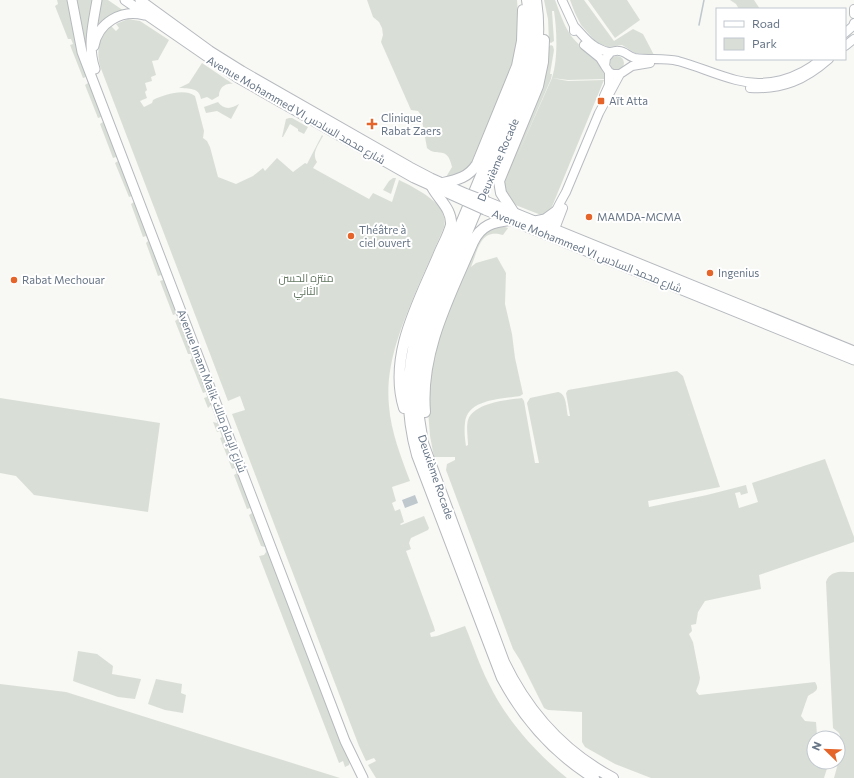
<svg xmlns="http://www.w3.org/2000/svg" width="854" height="778" font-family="Commissioner,Cairo,sans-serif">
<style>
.green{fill:#d9dfd6}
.water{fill:#bec8cd}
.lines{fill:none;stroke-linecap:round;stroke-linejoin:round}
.stream{stroke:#bec8cd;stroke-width:1.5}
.secondary-casing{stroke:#b8bcc1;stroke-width:10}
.primary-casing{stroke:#b6babe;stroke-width:11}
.highway-casing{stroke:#b6b9bd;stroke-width:12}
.secondary{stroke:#fff;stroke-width:8}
.primary{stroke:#fff;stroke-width:9}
.highway{stroke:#fff;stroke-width:10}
.primary-bridge-casing{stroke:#b6babe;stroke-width:11;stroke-linecap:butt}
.primary-bridge{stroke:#fff;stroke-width:9}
.poi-dot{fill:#e46429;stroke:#fff;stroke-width:1.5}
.labels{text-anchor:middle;stroke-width:4;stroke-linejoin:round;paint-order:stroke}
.poi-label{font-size:11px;fill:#677586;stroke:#fff;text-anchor:start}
.street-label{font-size:11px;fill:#677586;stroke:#fff}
.park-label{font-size:11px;fill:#647862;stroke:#fff}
</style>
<rect width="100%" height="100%" fill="#f8f8f5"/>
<path class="green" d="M57,0H67L77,50L211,402V405L208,408L204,398L207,397L206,392L203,393L190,360L192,358L191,354H188L175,321L178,319L176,314L173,315L160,281L163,280L161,275L158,276L146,243L148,241L146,236L143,237L131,204L134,202L132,196L129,197L115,163L118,161L116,157L113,158L100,124L103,122L101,117L98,118L85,85L88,83L86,77L83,78L70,45L73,44L71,39H68L55,6L58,4Z
M74,0H95L87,51H86Z
M100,0H108L124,11L101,23L97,28Z
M367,0H517L519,28L515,59L472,166L465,173L446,177L452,167C447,144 437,158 427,148L421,115L418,111L411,110L381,42L383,35L382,28L379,22L373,17Z
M544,0H555C560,13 564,26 572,37C583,51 604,61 605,79L568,80L552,78C558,59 557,31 554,11H552L554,41L551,43L549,42L548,19Z
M570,0H584L614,41L633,29L643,34L654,55L635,53L622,45L608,47L596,42L581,25L575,13Z
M588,0H627L640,20L615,38Z
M730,0H754L760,9H739L736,4Z
M128,19L140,21L169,40L158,60L152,61L156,75L151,77L152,81L145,83L147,90L145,92L147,98L140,101L144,107L152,103L153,100C164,95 184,88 195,96L204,131L203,138L207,141L210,147L218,177L236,184L253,176L263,168L265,171L277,158L293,172L305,163L307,164L322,135L323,136C319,144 311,153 317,162L313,168L369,199L373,193L392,202L399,180C415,188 450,204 444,227C435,249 425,270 416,291C401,328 385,365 389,406C391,432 401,457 410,481L392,487L396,501L392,503L395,511L400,509L404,522L400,524L401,525L424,516L429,528L428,530L411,538L409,543L411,549L406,551L434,627L435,631L430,633L431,637L437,636L465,626C473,645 479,664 488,682C506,720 535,752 567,778H376L368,765L376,761L374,758L366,761L359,746L232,414L245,410L240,396L228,401L100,66C96,51 99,36 111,26L116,31L119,28L116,24Z
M551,45L553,46L554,50L550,74H552L551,79L515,161L552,78L568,81L604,80L551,209L548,214L541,215L513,204L506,195L504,180L548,47Z
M610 63a7 7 0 1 1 14 0a7 7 0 1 1-14 0Z
M202,63L233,84C225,83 219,88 219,96L212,100L207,97L201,99C199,87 189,89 179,88L189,83Z
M218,102C224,110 231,109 239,104L231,119L217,111L206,113L204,107Z
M289,118H292L308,127L304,134L298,131V129L290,124L283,137H282L286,119Z
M393,178H396L391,194L383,190L389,181Z
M502,226L508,228L503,235C480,228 478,250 471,267L476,263L497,257L506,273L505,304L512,334L515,358L523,394L520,396C502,399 467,399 465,423C464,431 465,439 466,446L468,445C468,438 466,427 468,420C474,403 506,400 522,398L524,401L535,463H539L527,403L530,398L558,392C567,394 566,408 568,416H570L566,393L568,390L677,371L683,376L720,487L648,501L649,507L707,495L746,485L748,493L741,495L740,492L735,493L739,508L758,502L752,483L825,459L854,537V542L759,575L761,589L705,601L698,612L696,624L691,625L692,631L689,634L693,642L700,678L699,683L696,691L699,695L815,682C821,691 813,692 808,696L801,716L805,721L816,722L817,735L831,733L833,734V738H814V762H829L824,778H651L615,764L585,747L582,742V712L548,710L544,708L520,660L513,649L446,470L447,464L455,460V457H434L430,436L428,410L430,377L441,331L478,240L492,228Z
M0,398L160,423L148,512L34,495L16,476L0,473Z
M213,422L217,423L220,425L341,744L350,762L349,765L345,767L343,761L339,763L259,556L264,555L266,552L265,547L261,546L249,515L252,513L250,508L247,509L234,475L237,473L235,468L232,469L220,438L222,437L220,431L217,432Z
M854,572V778H834L839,760L840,736L839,733L833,728L826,582C830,569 844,572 854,572Z
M78,651L97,654L113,666L112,674L141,679L135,699L118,697L73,681Z
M156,679L182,684L181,693L186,695L183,713L165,710L148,704Z
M0,684L66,692L340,778H0Z"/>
<path class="water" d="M415,495L418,503L405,508L402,500Z"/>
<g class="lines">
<path class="stream" d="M699,25L704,0"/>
<g class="secondary-casing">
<path id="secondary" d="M562,0L574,26V31
M854,9V14
M574,26C581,33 587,42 596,47C600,49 605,52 610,52C613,52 616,50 619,51C625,51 629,57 635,58C649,60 664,58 678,61C697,66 716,75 736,80C766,88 798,79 821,59
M845,33L853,26L854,23
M584,45L600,58L605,66
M845,46L854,39
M611,52L606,58L605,66L609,72L613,74H620L632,66L650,63
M750,88C783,90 805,80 829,59
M604,96L609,85V72
M550,233C548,223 561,201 566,192L599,113L620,74
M553,234L563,208"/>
</g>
<g class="primary-casing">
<path id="primary" d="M72,0L82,52L345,741L363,778
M125,0L238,78L414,178L465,201
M140,0L210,51L242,71L410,167L431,178L467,194
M94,46C98,23 121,9 144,15
M95,69C87,46 93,24 97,0
M488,202L854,351
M485,210L854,360
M535,221L545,219L556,211"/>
</g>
<g class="highway-casing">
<path id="highway" d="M527,0C532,25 530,48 524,72L418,327C406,370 405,412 417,455L502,678C524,719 554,753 594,778
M536,0C540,26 539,50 532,76L427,329L421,354L417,380V405L423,443L504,662C528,712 564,752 613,778
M443,183C457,180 469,177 477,164L517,66L522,41L523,10
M514,213L501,193L499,181L538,86L543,62L544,40
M404,408C388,356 418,303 438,256C442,246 448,236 451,225C452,209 439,200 432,187
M425,412C420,351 450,296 473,242C481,225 493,222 510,220"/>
</g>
<use href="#secondary" class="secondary"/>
<use href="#primary" class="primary"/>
<use href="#highway" class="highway"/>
<g class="primary-bridge-casing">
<path id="primary-bridge" d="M467,194L488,202
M465,201L485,210"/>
</g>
<use href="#primary-bridge" class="primary-bridge"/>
</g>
<g class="poi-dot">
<rect x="597" y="97" width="8" height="8" rx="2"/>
<path d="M370 118h4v4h4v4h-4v4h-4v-4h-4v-4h4z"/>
<circle cx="589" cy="217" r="4"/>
<circle cx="351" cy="236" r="4"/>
<circle cx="710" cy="273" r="4"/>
<circle cx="14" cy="280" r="4"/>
</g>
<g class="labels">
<g class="poi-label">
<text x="609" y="105">Aït Atta</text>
<text x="381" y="122">Clinique<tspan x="381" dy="13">Rabat Zaers</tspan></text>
<text x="597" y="221">MAMDA-MCMA</text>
<text x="359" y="234">Théâtre à<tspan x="359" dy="13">ciel ouvert</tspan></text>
<text x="718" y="277">Ingenius</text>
<text x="22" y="284">Rabat Mechouar</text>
</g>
<g class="street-label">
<text transform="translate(296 110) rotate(30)" y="4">Avenue Mohammed VI شارع محمد السادس</text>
<text transform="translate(498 160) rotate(-67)" y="4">Deuxième Rocade</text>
<text transform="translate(587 251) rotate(22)" y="4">Avenue Mohammed VI شارع محمد السادس</text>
<text transform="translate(212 391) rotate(69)" y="4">Avenue Imam Malik شارع الإمام مالك</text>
<text transform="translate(436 477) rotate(71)" y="4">Deuxième Rocade</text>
</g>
<g class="park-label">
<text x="306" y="282">منتزه الحسن<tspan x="306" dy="13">الثاني</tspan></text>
</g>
</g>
<rect x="716" y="8" width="130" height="52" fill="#ffffff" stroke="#c2c8cf"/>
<rect x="724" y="21" width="20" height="6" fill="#ffffff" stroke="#c2c8cf"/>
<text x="752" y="28" font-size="12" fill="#677586">Road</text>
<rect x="724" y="38" width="20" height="12" fill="#d9dfd6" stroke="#c2c8cf"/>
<text x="752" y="48" font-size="12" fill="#677586">Park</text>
<g transform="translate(826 750) rotate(293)"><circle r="19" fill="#ffffff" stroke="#c2c8cf"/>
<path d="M0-3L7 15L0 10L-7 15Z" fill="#e46429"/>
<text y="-6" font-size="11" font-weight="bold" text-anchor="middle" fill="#677586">N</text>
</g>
</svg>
